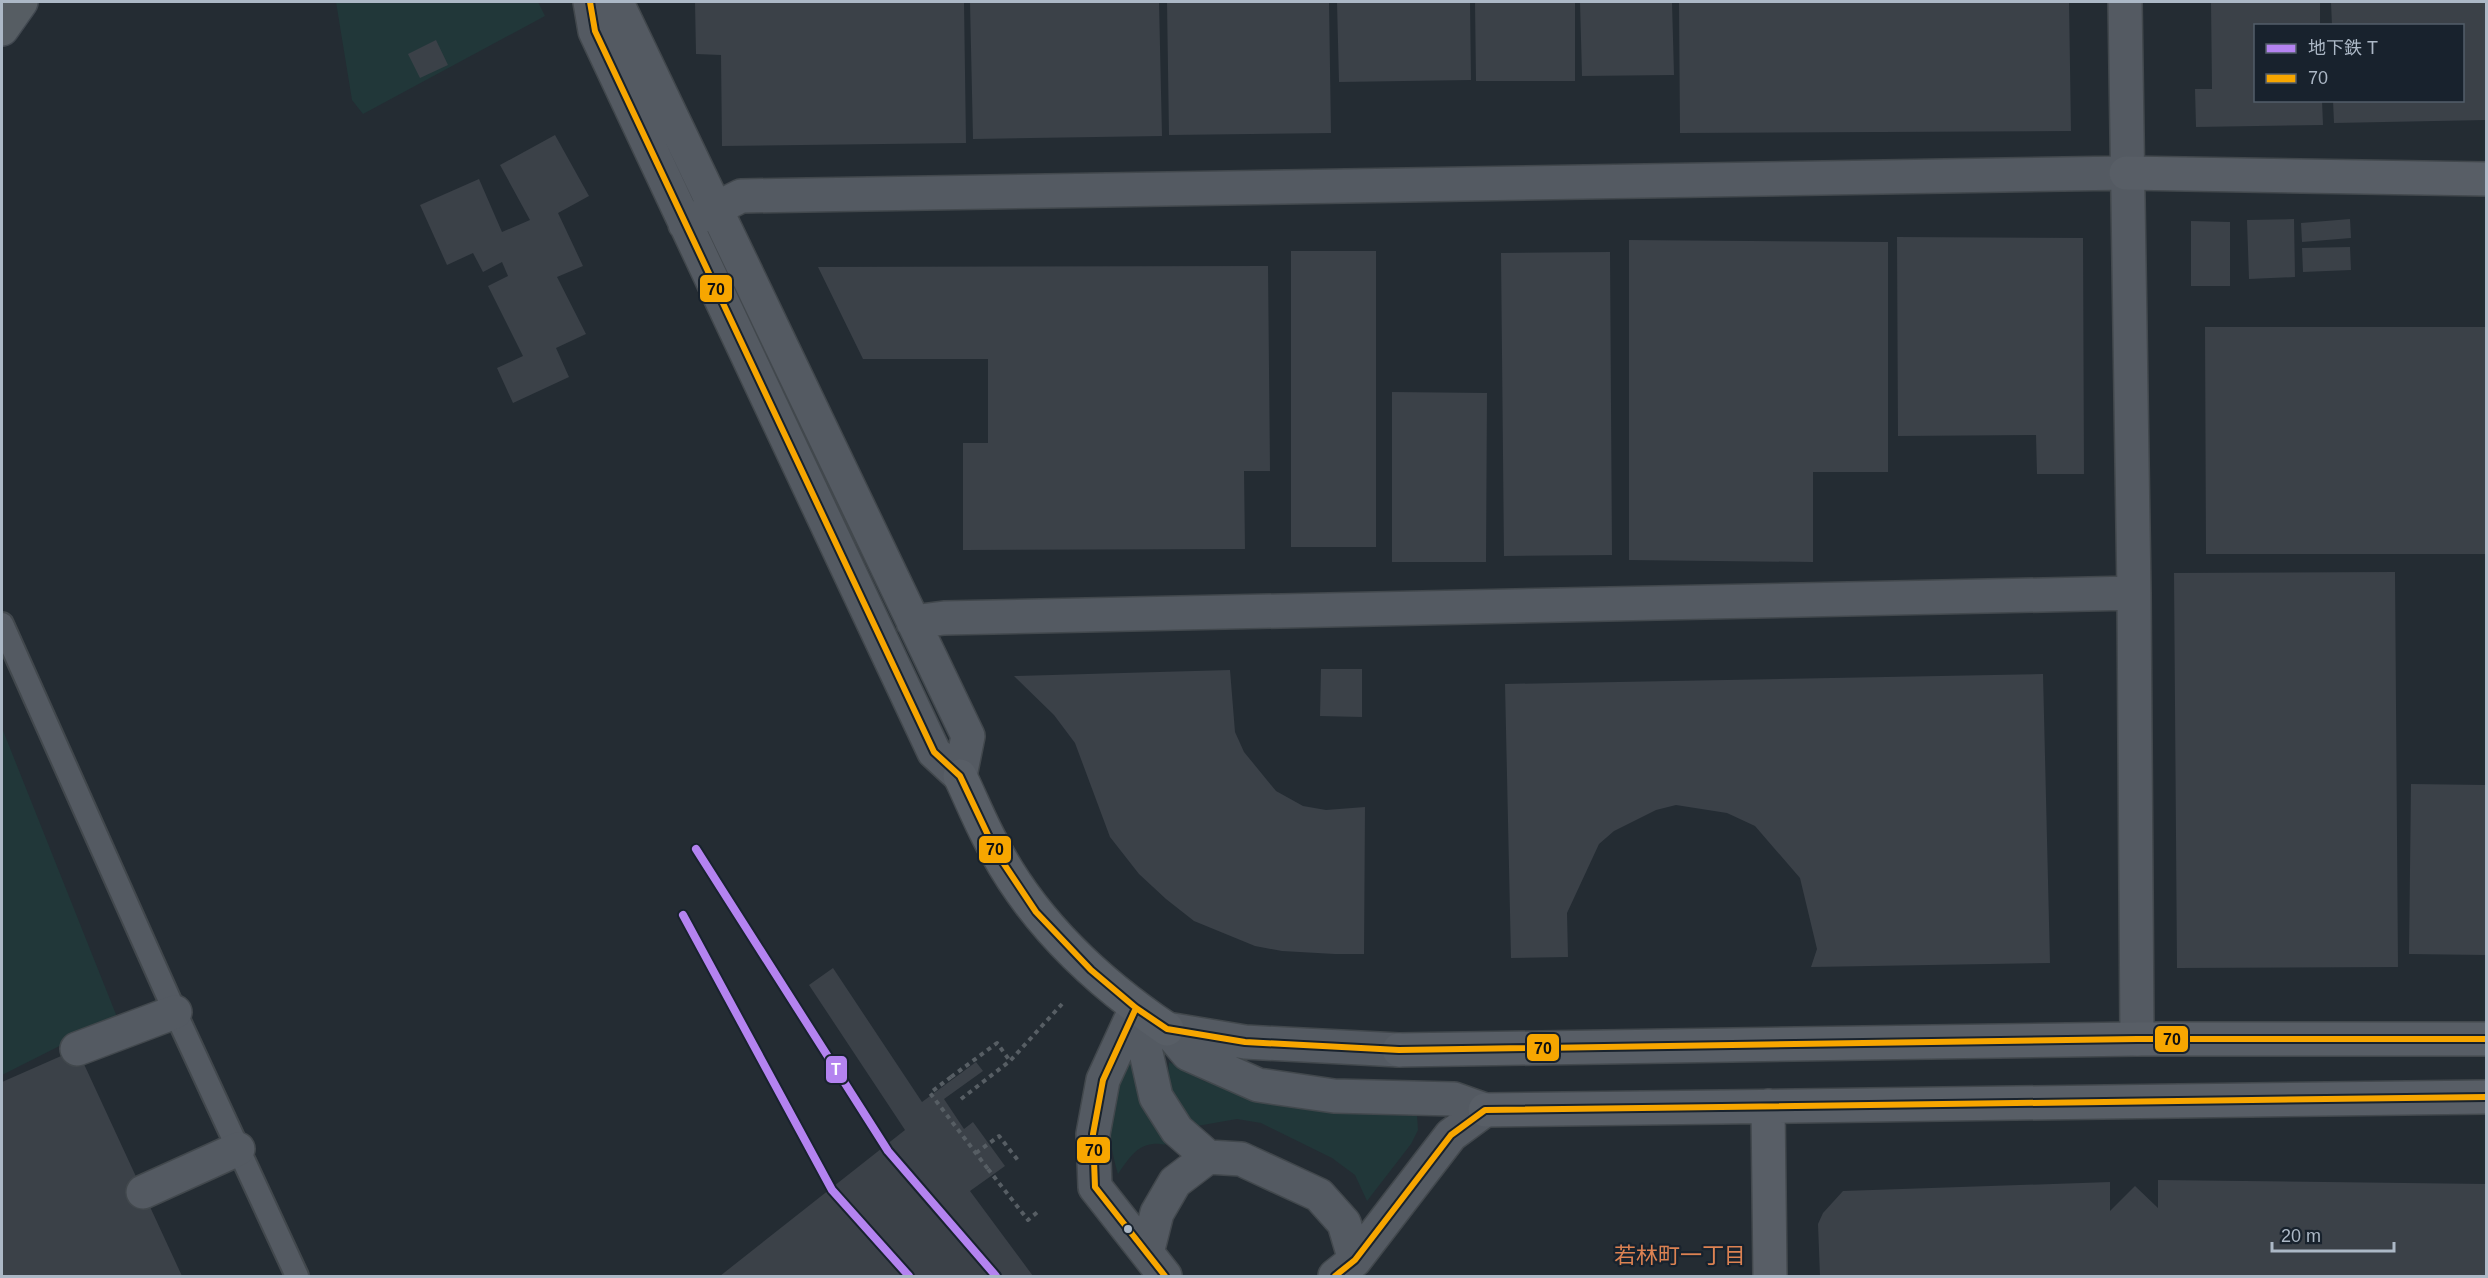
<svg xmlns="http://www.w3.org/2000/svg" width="2488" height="1278" font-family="Helvetica,'Noto Sans JP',sans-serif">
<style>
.green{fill:#213739}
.building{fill:#3b4148}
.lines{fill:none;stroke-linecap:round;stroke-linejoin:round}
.lane-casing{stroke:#42484d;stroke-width:26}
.street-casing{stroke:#42484d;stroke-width:36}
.secondary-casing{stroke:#42484d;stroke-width:36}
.primary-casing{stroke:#414850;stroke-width:36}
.path{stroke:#575e64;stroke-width:4;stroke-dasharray:4.5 4.5;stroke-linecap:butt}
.lane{stroke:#545a62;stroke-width:22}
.street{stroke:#545a62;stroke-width:33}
.secondary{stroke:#585e66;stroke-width:33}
.primary{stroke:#565d63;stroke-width:33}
.path-bridge{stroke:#575e64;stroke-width:4;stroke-dasharray:4.5 4.5;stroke-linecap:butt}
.bus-1-casing{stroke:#18222d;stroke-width:10}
.bus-1{stroke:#f7a600;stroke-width:6}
.metro-1-casing{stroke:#18222d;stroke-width:12}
.metro-1{stroke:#b483f0;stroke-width:8}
.bus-dot{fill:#acb8c6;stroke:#18222d;stroke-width:2}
.labels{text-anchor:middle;stroke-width:4.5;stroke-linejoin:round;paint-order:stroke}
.neighbourhood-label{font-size:22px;fill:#dc8252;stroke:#18222d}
.line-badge{stroke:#18222d;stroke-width:2}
.badge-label{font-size:16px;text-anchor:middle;font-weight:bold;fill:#fff}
.pale-badge-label{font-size:16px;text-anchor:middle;font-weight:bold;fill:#111}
</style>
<rect width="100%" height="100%" fill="#242c33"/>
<path class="green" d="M336,2H538L545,16L363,114L352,100Z
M2,728L117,1017L2,1075Z
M1123,1055L1137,1057L1144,1106L1166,1145C1141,1139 1131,1155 1118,1174C1103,1124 1112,1103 1123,1055Z
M1169,1062L1204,1081L1241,1092L1401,1109L1417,1115L1418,1130L1411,1144L1367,1201L1355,1175L1332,1158L1261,1123L1237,1119L1197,1126C1176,1106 1166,1092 1169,1062Z"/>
<path class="building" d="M695,2H964L966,143L722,146L721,55L696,54Z
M970,2H1159L1162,136L973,139Z
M1167,2H1329L1331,133L1169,135Z
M1337,2H1470L1471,80L1339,82Z
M1475,2H1575V81H1476Z
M1580,2H1672L1674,75L1582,76Z
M1679,2H2069L2071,131L1680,133Z
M2211,2H2320V26H2256V100H2322L2323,125L2196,127L2195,89H2212Z
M2331,2H2486V120L2334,123L2333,100H2462V26H2332Z
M436,40L448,65L420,78L408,54Z
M555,135L589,196L558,213L583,266L557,277L586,334L556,348L569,377L513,403L497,368L523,356L488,286L508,276L502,262L483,272L473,253L447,265L420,205L479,179L502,232L530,220L500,165Z
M2294,219L2295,277L2249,279L2247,220Z
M2350,219L2351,238L2302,242L2301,223Z
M2191,221L2230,222V286H2191Z
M1897,237L2083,238L2084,474H2037L2036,435L1898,436Z
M1629,240L1888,242V472H1813V562L1629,560Z
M2350,247L2351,270L2303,272L2302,248Z
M1291,251H1376V547H1291Z
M1610,252L1612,555L1504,556L1501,253Z
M1268,266L1270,471H1244L1245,549L963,550V443H988V359H863L818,267Z
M2205,327H2486V554H2206Z
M1392,392L1487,393L1486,562H1392Z
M2395,572L2398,967L2177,968L2174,573Z
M1321,669H1362V717L1320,716Z
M1230,670L1235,732L1244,752L1276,791L1303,806L1326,810L1365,807L1364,954H1335L1282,951L1255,946L1194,921L1166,899L1139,874L1110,837L1075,743L1054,715L1014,676Z
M2043,674L2050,963L1811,967L1817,949L1800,878L1755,826L1727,813L1676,805L1656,810L1614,831L1599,844L1567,913L1568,957L1511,958L1505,684Z
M2411,784L2486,785V955L2409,954Z
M833,968L922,1102L976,1062L983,1071L944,1099L964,1129L973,1122L1005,1166L970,1191L1033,1276H720L905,1130L809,985Z
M77,1049L182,1276H2V1082Z
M2158,1180L2486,1184V1276H1820L1818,1224L1823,1213L1843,1191L2110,1182V1211L2135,1186L2158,1208Z"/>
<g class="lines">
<g class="lane-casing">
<path id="lane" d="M2,624L175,1012L297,1276"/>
</g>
<g class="street-casing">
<path id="street" d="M590,2L595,31L934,752L960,776
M607,2L621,11L968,736L960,776
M2125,2L2134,593L2137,1039
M685,224L741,196L2126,173
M913,622L944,618L2134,593
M1136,1008L1156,1097L1177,1130L1208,1157L1241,1159L1319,1195L1344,1223L1355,1260
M1136,1008L1103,1080L1093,1134L1095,1187L1165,1276
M1167,1029L1188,1054L1258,1085L1334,1096L1454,1099L1485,1110
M1167,1029L1245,1042L1399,1050
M77,1049L175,1012
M143,1192L238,1149
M1147,1253L1157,1213L1175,1182L1208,1157
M1335,1276L1355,1260L1451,1135L1485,1110"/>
</g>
<g class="secondary-casing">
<path id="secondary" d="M2126,173L2486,179
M960,776C972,801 982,827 996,851C1035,923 1099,983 1167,1029
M1399,1050L2137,1039H2486
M1768,1106L1770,1276
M1485,1110L2486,1097"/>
</g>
<g class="primary-casing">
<path id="primary" d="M2,29L21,2"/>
</g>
<path class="path" d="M951,1077L997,1043L1010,1061
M961,1099L1010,1061L1062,1004
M976,1153L999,1136L1020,1163
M988,1169L1028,1220L1040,1210"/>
<use href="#lane" class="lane"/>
<use href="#street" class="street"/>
<use href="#secondary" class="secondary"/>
<use href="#primary" class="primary"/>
<path class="path-bridge" d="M951,1077L930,1093L988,1169"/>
<g class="bus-1-casing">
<path id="bus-1" d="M590,2L595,31L934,752L960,776L996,852L1036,912L1091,970L1136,1008L1167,1029L1245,1042L1399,1050L2137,1039H2486
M1136,1008L1103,1080L1093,1134L1095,1187L1165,1276
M1335,1276L1355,1260L1451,1135L1485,1110L2486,1097"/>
</g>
<use href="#bus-1" class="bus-1"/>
<g class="metro-1-casing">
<path id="metro-1" d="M696,849L888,1151L996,1276
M683,915L832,1190L909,1276"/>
</g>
<use href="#metro-1" class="metro-1"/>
</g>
<circle class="bus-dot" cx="1128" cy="1229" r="5"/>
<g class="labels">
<g class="neighbourhood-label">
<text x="1680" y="1263">若林町一丁目</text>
</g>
</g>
<g class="line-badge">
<rect x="699" y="274" width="34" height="29" rx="6" fill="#f7a600"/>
<rect x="978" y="835" width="34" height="29" rx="6" fill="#f7a600"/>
<rect x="2154" y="1025" width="35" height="28" rx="6" fill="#f7a600"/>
<rect x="1526" y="1033" width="34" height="29" rx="6" fill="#f7a600"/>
<rect x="825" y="1055" width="23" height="29" rx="6" fill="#b483f0"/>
<rect x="1076" y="1136" width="35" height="28" rx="6" fill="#f7a600"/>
</g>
<g class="badge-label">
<text x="836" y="1075">T</text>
</g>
<g class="pale-badge-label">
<text x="716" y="295">70</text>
<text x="995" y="855">70</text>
<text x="2172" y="1045">70</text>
<text x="1543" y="1054">70</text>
<text x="1094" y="1156">70</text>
</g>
<rect width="2488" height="1278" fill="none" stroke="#acb8c6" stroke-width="6"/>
<rect x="2254" y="24" width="210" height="78" fill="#18222d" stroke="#535e6a" stroke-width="1.5"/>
<rect x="2266" y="44" width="30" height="9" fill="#b483f0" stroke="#535e6a" stroke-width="1.5"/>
<text x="2308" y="54" font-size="18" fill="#acb8c6">地下鉄 T</text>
<rect x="2266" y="74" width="30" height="9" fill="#f7a600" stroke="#535e6a" stroke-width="1.5"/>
<text x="2308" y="84" font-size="18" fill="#acb8c6">70</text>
<path d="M2272 1242v9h122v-9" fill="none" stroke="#acb8c6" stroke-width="3"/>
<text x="2281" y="1242" font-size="18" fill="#acb8c6" stroke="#18222d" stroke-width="4.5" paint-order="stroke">20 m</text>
</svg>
